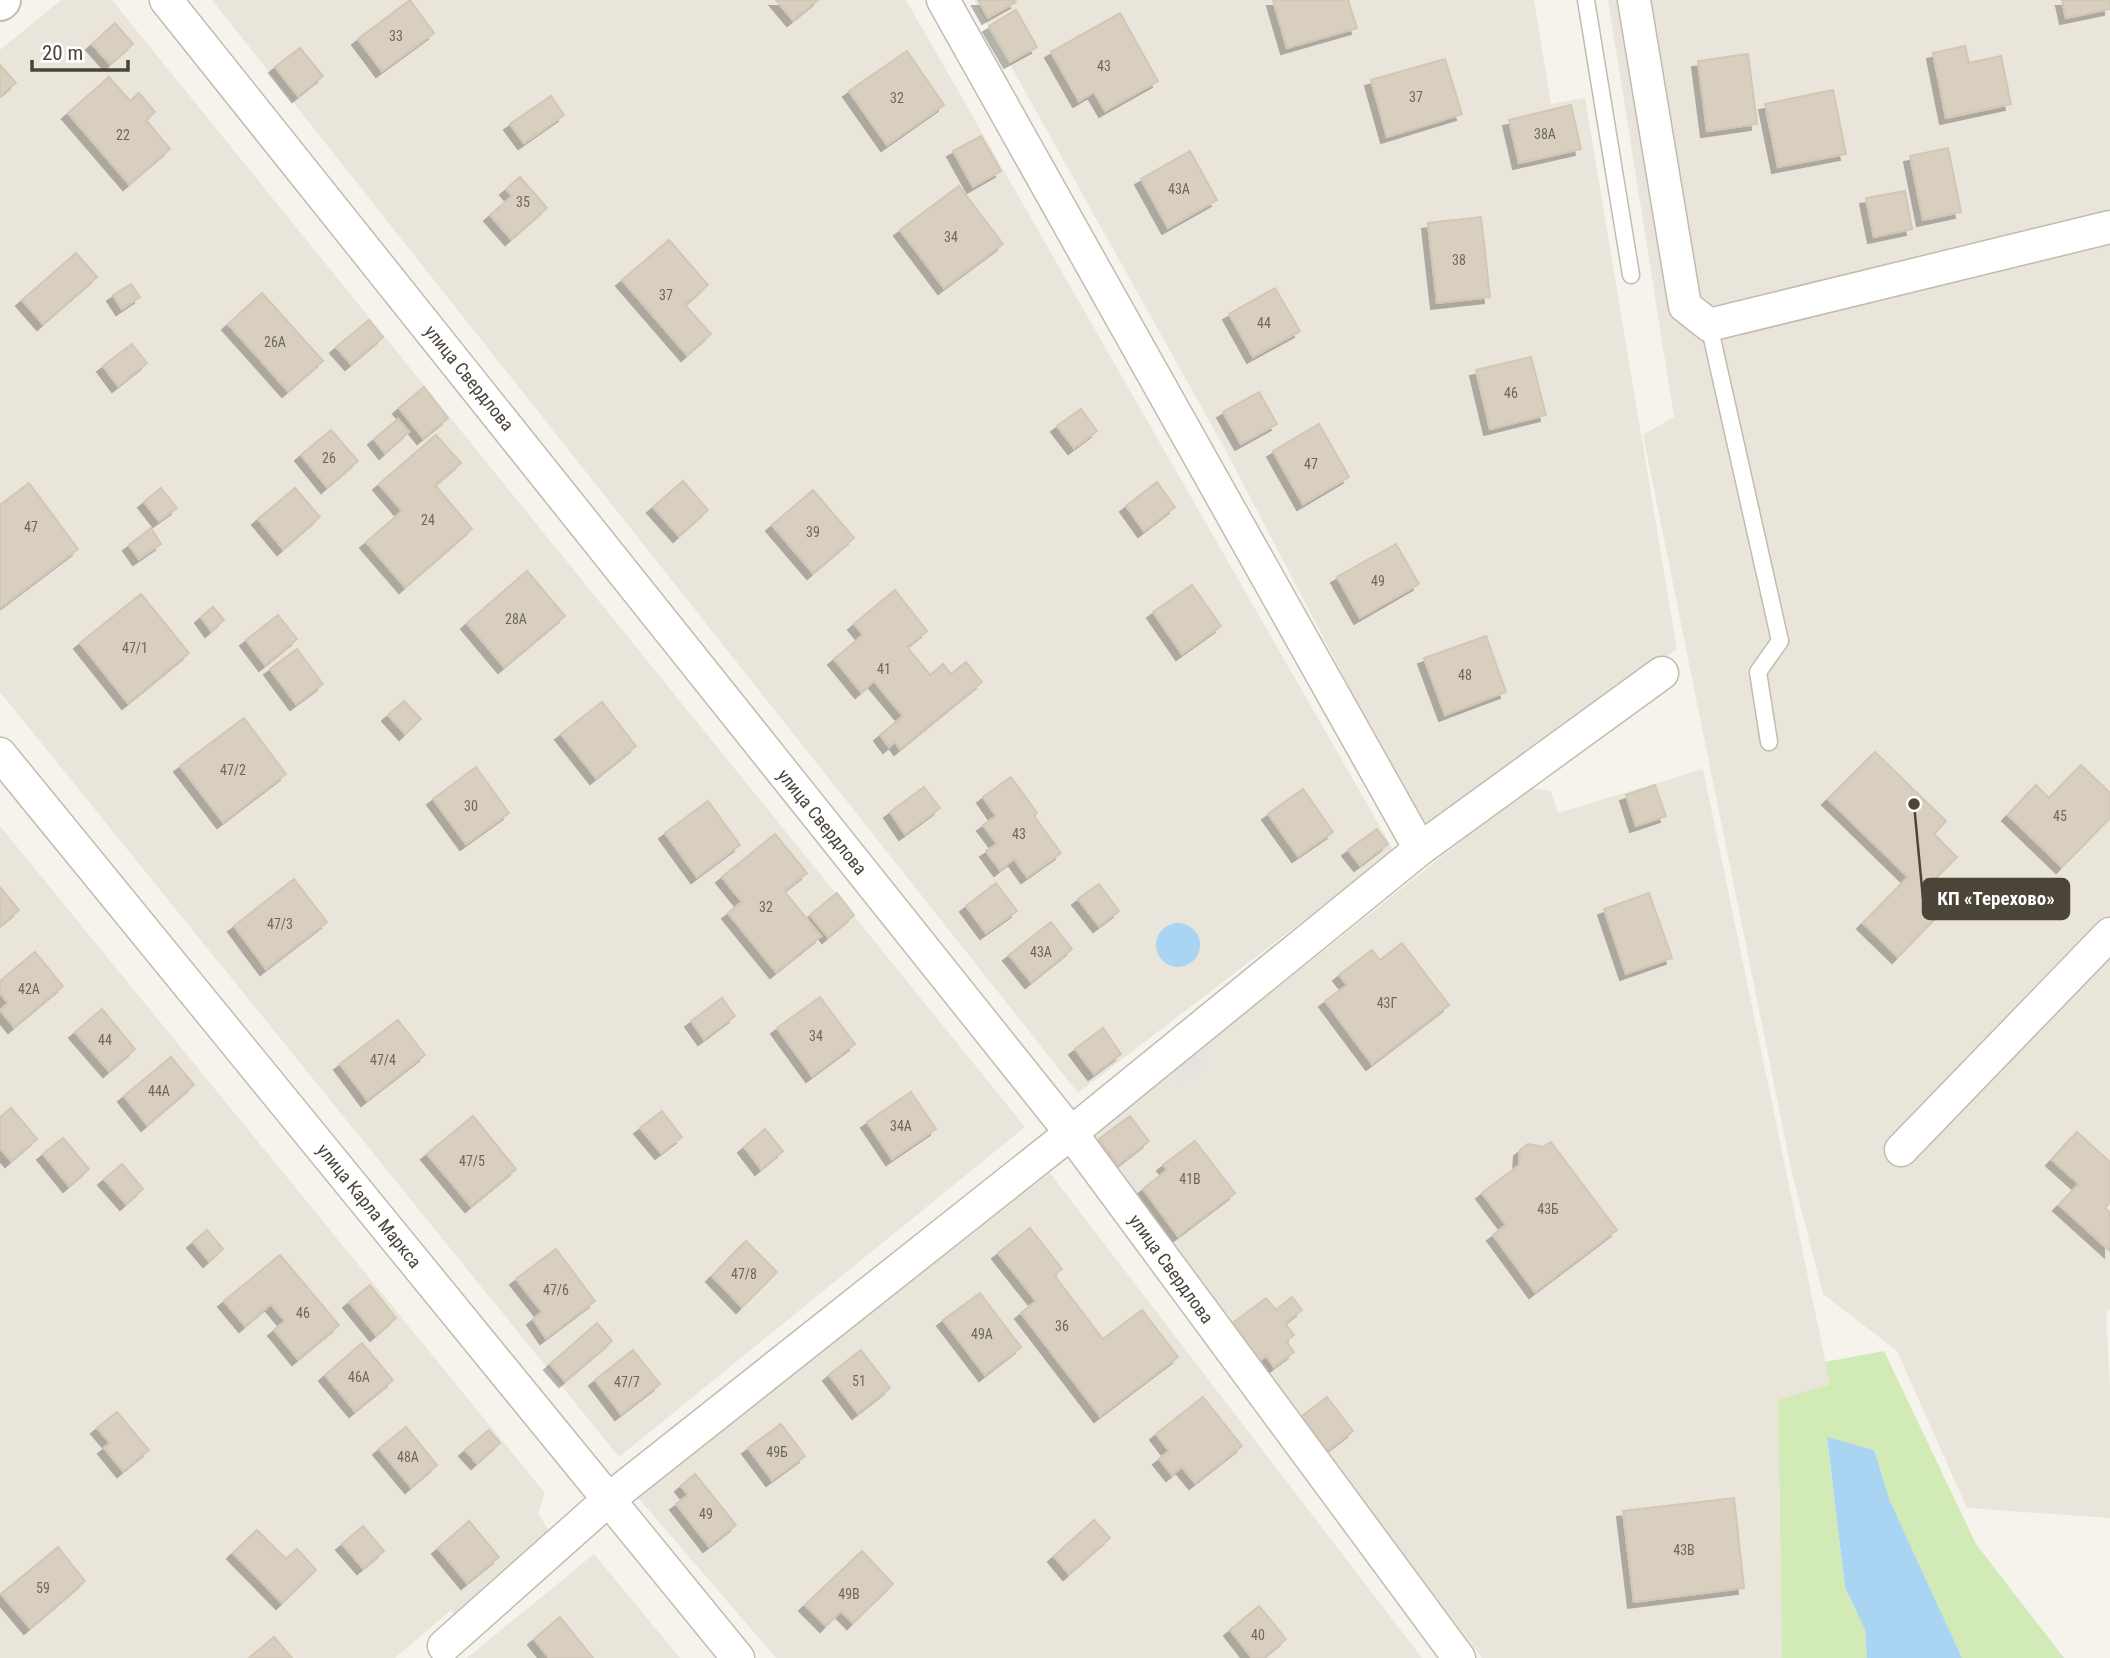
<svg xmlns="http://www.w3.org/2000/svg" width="2110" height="1658" font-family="'Roboto Condensed',sans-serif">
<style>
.residential{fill:#eae5da}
.industrial{fill:#e6e2dd}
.green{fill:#d2eab5}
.water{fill:#a9d4f2}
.building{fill:#d8cfc1;stroke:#d3c7b4;stroke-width:2;filter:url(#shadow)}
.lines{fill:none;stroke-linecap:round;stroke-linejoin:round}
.service-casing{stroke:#c2bbae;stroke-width:19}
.minor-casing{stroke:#c2bbae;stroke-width:35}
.tertiary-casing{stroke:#c2bbae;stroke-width:42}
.service{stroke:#fff;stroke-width:16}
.minor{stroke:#fff;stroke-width:32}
.tertiary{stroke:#fff;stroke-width:38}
.labels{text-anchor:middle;stroke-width:5;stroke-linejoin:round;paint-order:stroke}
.number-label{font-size:14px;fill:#6e675b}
.street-label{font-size:18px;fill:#4b4439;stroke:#fff}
.leader{fill:none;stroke:#4b4439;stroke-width:2.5}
.callout-dot{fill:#4b4439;stroke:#fff;stroke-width:2.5}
.callout{fill:#4b4439;stroke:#4b4439;stroke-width:2.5}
.callout-label{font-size:19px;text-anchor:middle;font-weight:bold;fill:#fff}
</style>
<defs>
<filter id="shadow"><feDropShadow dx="-6" dy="6" stdDeviation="0" flood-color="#0004"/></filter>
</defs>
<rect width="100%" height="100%" fill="#f6f3ec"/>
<path class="residential" d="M61,0H112L1025,1127L619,1457L0,692V50Z
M212,0H906L1394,851L1078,1093Z
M974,0H1534L1551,104L1585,98L1677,649L1434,824L1419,821L1226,451Z
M1608,0H2110V1309L2106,1313L2110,1388V1518L1967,1508L1897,1351L1823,1294L1792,1173L1643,435L1674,417Z
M1703,769L1830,1384L1778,1401L1782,1658H1482L1087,1137L1172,1071L1182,1085L1205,1067L1195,1053L1528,788L1551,791L1558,813Z
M0,826L545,1493L538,1513L551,1534L454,1616L451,1610L395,1658H0Z
M1050,1173L1422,1658H776L634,1493Z
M594,1554L680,1658H467Z"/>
<path class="industrial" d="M1195,1053L1206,1066L1182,1085L1172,1071Z"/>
<path class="green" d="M1884,1351L1976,1544L2064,1658H1962L1890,1501L1874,1450L1827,1438L1845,1587L1865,1630L1867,1658H1782L1778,1400L1830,1384L1825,1362Z"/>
<path class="water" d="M1156 945a22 22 0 1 1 44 0a22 22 0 1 1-44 0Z
M1827,1437L1874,1450L1890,1501L1962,1658H1867L1865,1630L1845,1587Z"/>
<path class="building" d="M410,0L434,33L382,71L358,39Z
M776,0H818L793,20Z
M978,0H1014L1016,2L988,18Z
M1273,0H1348L1357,28L1287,48Z
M2062,0H2110V9L2066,18Z
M1016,10L1037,47L1010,62L989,26Z
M1120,13L1158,81L1105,111L1094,92L1079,101L1051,52Z
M115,23L133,44L110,64L92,44Z
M1965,46L1969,63L2001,56L2011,104L1946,118L1933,53Z
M300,48L323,76L298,96L275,67Z
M907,51L944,105L887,145L849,91Z
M1748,54L1757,124L1707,131L1698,61Z
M1445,59L1462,114L1387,137L1371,80Z
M0,65L16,83L0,96Z
M109,77L130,101L139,93L155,112L146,120L170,149L129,184L68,113Z
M1833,90L1846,154L1778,167L1765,104Z
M551,96L564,115L524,143L510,124Z
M1571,105L1581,149L1519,163L1509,120Z
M981,136L1001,171L973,187L953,151Z
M1948,148L1961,212L1923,220L1910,156Z
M1190,151L1217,200L1168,228L1141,179Z
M520,177L547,208L511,239L490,215L512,196L506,189Z
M959,186L1003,244L944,288L900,230Z
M1905,191L1912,229L1874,237L1866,198Z
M1481,217L1490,297L1437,303L1428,223Z
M669,240L708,285L685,305L711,334L687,355L622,280Z
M76,253L97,277L43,324L22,300Z
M131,284L140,297L122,309L113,295Z
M1275,288L1300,331L1253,357L1229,314Z
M262,293L323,361L288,391L228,324Z
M369,320L383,337L351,364L336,347Z
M132,344L147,363L118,386L103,366Z
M1531,357L1546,415L1490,429L1476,370Z
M424,387L448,418L423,438L399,408Z
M1259,392L1277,424L1241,444L1223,412Z
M1081,409L1097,431L1074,448L1057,426Z
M398,419L409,432L385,453L374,439Z
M1319,424L1349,477L1303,504L1273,451Z
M331,430L358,461L327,487L301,455Z
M436,435L461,463L435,485L472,529L405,587L366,542L402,511L379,484Z
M683,481L708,510L679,536L653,507Z
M1157,482L1175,507L1144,531L1126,506Z
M29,483L78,549L0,608V505Z
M161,488L177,508L159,521L144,502Z
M295,488L320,517L283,549L258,519Z
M813,490L854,538L813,573L772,525Z
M151,528L161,544L139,559L129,545Z
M1396,544L1419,584L1360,618L1337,577Z
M527,571L565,616L504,667L467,623Z
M1192,585L1221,626L1182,654L1153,612Z
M895,590L927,631L907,647L930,675L943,664L951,674L966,662L982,682L900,749L895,742L889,747L880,735L903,716L874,681L861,692L834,659L863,635L854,624Z
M141,594L189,653L128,703L80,643Z
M213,607L224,620L211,631L201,617Z
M278,615L297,639L265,665L246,640Z
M1486,636L1506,692L1445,715L1424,658Z
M297,649L323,684L296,704L270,669Z
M404,701L421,719L405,734L388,715Z
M602,702L636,746L596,778L561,734Z
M244,718L286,774L223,822L180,766Z
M1875,752L1946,821L1934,834L1957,857L1936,878L1956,897L1898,957L1863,923L1908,877L1828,799Z
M2081,765L2110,793V818L2062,867L2008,815L2036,785L2049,798Z
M476,767L509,813L466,844L433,799Z
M1011,777L1037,813L1034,816L1061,853L1027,877L1014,859L1000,870L986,851L997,844L983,825L996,816L983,797Z
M1655,785L1666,816L1636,826L1626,795Z
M924,787L940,808L905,834L890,812Z
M1303,789L1333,832L1298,856L1268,814Z
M708,801L740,845L697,877L665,833Z
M1377,829L1388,844L1360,865L1348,850Z
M775,834L807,873L784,891L821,936L776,972L728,913L742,902L722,877Z
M294,879L327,922L266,969L234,926Z
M996,883L1017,911L986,933L966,906Z
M1099,884L1119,911L1099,926L1078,899Z
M0,887L19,910L0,926Z
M837,893L854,915L828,937L810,915Z
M1649,893L1672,958L1626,974L1604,909Z
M1051,922L1072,949L1031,982L1009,955Z
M1402,943L1449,1005L1372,1064L1325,1001L1347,985L1339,975L1372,950L1380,960Z
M35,952L63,986L14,1027L0,1010L8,1003L0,993V981Z
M820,997L855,1044L812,1076L777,1028Z
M722,998L735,1016L704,1039L691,1021Z
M102,1009L135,1049L109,1071L75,1032Z
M398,1020L425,1055L367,1100L340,1064Z
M1103,1028L1121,1054L1094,1074L1075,1049Z
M171,1057L194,1085L147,1125L124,1096Z
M911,1092L936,1129L892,1159L867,1122Z
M11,1108L37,1139L11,1161L0,1148V1117Z
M662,1111L682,1137L661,1153L640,1128Z
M473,1116L516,1169L471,1206L427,1154Z
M1130,1116L1149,1141L1118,1165L1099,1139Z
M765,1129L783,1151L761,1169L744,1147Z
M2077,1132L2110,1162V1202L2105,1208L2110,1213V1251L2059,1205L2079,1184L2052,1160Z
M63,1138L89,1169L69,1186L43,1154Z
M1195,1141L1235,1193L1178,1236L1143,1189L1167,1170L1163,1165Z
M1551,1142L1617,1230L1535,1292L1493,1235L1506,1225L1482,1193L1519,1165L1520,1150L1528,1144L1543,1147Z
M122,1164L143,1189L126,1204L104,1179Z
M1030,1228L1062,1269L1054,1275L1103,1339L1142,1310L1178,1357L1100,1416L1021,1313L1036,1301L998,1253Z
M207,1230L223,1249L209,1261L193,1242Z
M746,1241L777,1272L742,1307L712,1276Z
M556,1249L595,1301L546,1338L533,1319L542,1312L516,1279Z
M280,1255L339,1325L298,1359L274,1330L285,1321L271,1304L245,1326L224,1301Z
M370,1285L396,1318L376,1335L349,1302Z
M980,1293L1021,1347L985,1375L943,1320Z
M1292,1297L1302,1310L1285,1323L1294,1335L1286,1341L1294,1352L1274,1367L1266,1356L1258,1362L1230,1325L1266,1298L1276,1310Z
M597,1323L612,1341L565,1381L550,1364Z
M362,1343L393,1380L355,1411L325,1375Z
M633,1350L660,1384L621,1414L595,1380Z
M861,1350L890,1388L858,1413L829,1375Z
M1203,1397L1242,1446L1195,1483L1182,1467L1172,1475L1159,1459L1169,1451L1156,1434Z
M1327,1397L1353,1431L1327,1451L1301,1417Z
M117,1412L149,1450L123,1471L104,1448L110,1443L97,1428Z
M781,1424L805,1456L772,1480L748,1448Z
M406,1427L437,1465L411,1487L379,1449Z
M489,1430L500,1443L477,1463L465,1450Z
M695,1474L736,1525L709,1546L676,1504L688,1495L681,1486Z
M1734,1498L1744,1588L1634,1602L1623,1511Z
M1094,1520L1110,1538L1069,1574L1054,1556Z
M469,1521L499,1557L467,1583L438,1548Z
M363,1526L384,1551L363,1568L342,1544Z
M257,1530L286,1559L297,1549L316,1570L282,1603L233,1553Z
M58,1547L85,1581L30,1628L1,1594Z
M862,1551L893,1584L853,1623L841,1611L826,1626L805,1605Z
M1259,1606L1286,1639L1263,1658H1252L1230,1630Z
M560,1617L593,1658H549L534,1639Z
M274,1637L292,1658H249Z"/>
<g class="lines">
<g class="service-casing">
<path id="service" d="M1586,0L1631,275
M1709,325L1780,641L1758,672L1769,742"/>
</g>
<g class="minor-casing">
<path id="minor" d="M166,0L1071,1133L1459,1658
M943,0L1420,849
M1634,0L1685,306L1709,325L2110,227
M0,754L738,1658
M1901,1150L2110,934
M444,1646L608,1500L1071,1133L1420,849L1662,673"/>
</g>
<g class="tertiary-casing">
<path id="tertiary" d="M0,1L1,0"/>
</g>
<use href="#service" class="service"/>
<use href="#minor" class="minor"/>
<use href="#tertiary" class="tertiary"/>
</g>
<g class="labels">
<g class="number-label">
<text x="396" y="41">33</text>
<text x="1104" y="71">43</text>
<text x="1416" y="102">37</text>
<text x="897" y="103">32</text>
<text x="1545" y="139">38А</text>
<text x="123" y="140">22</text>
<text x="1179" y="194">43А</text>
<text x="523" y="207">35</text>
<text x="951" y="242">34</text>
<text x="1459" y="265">38</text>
<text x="666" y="300">37</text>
<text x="1264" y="328">44</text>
<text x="275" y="347">26А</text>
<text x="1511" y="398">46</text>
<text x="329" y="463">26</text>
<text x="1311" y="469">47</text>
<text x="428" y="525">24</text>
<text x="31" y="532">47</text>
<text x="813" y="537">39</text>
<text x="1378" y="586">49</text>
<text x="516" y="624">28А</text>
<text x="135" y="653">47/1</text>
<text x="884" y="674">41</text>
<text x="1465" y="680">48</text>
<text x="233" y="775">47/2</text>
<text x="471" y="811">30</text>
<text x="2060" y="821">45</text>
<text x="1019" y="839">43</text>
<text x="766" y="912">32</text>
<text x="280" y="929">47/3</text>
<text x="1041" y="957">43А</text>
<text x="29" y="994">42А</text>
<text x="1387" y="1008">43Г</text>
<text x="816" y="1041">34</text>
<text x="105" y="1045">44</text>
<text x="383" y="1065">47/4</text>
<text x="159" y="1096">44А</text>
<text x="901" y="1131">34А</text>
<text x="472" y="1166">47/5</text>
<text x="1190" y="1184">41В</text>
<text x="1548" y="1214">43Б</text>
<text x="744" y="1279">47/8</text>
<text x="556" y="1295">47/6</text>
<text x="303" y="1318">46</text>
<text x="1062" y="1331">36</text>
<text x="982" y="1339">49А</text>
<text x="359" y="1382">46А</text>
<text x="859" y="1386">51</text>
<text x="627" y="1387">47/7</text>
<text x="777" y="1457">49Б</text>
<text x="408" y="1462">48А</text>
<text x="706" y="1519">49</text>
<text x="1684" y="1555">43В</text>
<text x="43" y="1593">59</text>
<text x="849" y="1599">49В</text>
<text x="1258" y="1640">40</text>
</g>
<g class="street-label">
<text transform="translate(469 378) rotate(51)" y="6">улица Свердлова</text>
<text transform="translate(822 822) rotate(51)" y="6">улица Свердлова</text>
<text transform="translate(369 1206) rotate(51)" y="6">улица Карла Маркса</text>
<text transform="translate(1171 1269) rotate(54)" y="6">улица Свердлова</text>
</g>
</g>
<path class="leader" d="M1914 804L1923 899"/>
<circle class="callout-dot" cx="1914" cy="804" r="7"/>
<rect class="callout" x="1923" y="879" width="146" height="40" rx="7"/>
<g class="callout-label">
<text x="1996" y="905">КП «Терехово»</text>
</g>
<path d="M32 60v10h96v-10" fill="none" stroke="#4b4439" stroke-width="3.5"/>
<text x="42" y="60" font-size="21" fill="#4b4439" stroke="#ffffff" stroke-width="5" paint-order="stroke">20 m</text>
</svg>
